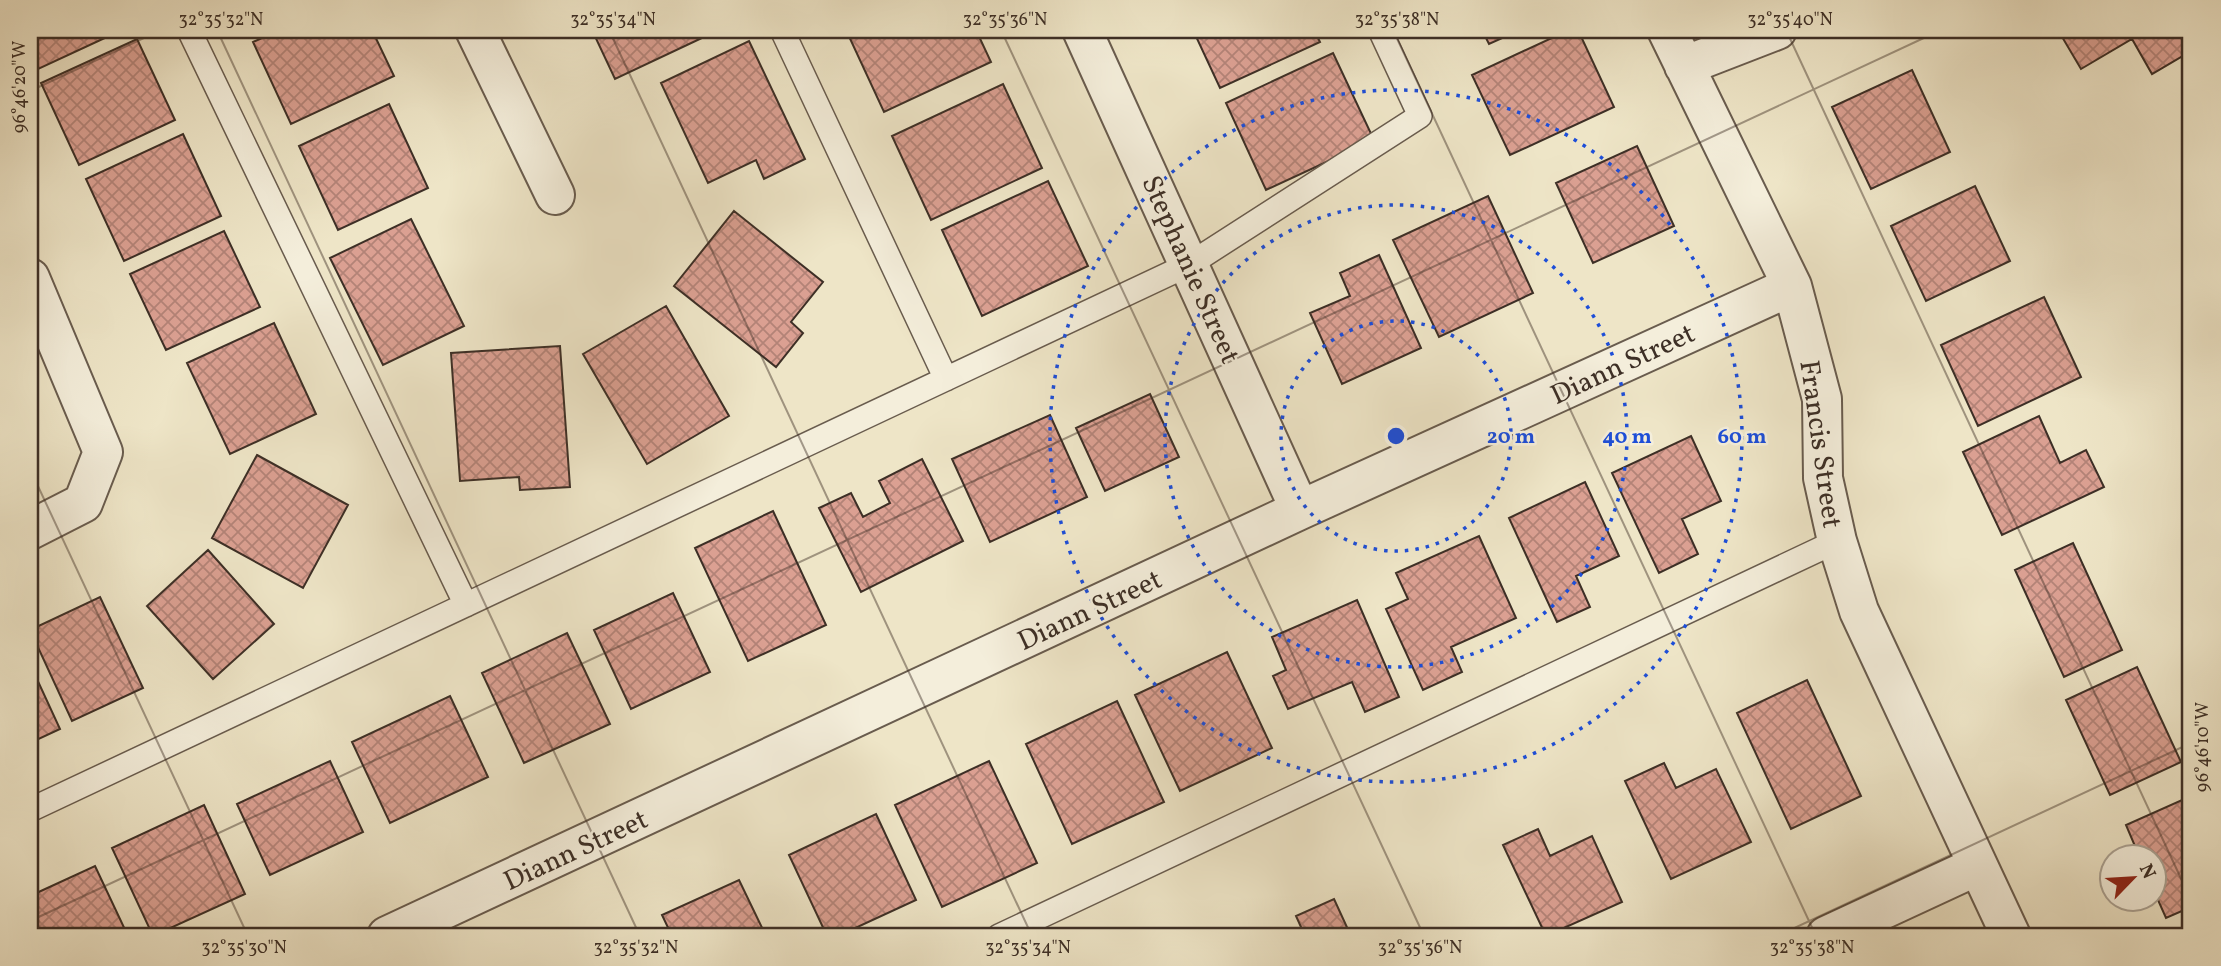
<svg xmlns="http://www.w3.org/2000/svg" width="2221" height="966" font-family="Vollkorn,serif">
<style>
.building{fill:url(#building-cross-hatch);stroke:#3d2f26;stroke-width:2}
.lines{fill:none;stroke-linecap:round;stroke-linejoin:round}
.lane-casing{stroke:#695c4e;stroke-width:26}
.street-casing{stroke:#695c4e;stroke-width:42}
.lane{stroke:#f4eedb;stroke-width:23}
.street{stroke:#f4eedb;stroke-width:38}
.ticks{fill:none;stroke:#3d2f26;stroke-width:2;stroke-opacity:0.45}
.ring{fill:none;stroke:#1d4ed8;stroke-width:3.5;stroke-dasharray:3.5 7}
.labels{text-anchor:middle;stroke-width:5;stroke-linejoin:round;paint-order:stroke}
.street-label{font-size:28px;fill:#3d2f26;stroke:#f4eedb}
.centre{fill:#1d4ed8;stroke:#f4eedb;stroke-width:3.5}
.ring-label{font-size:21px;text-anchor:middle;font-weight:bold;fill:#1d4ed8;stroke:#f4eedb;stroke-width:5;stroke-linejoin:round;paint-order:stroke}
.neatline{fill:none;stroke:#3d2f26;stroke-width:2.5}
.ticks-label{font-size:18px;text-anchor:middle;fill:#3d2f26}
</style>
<defs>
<pattern id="building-cross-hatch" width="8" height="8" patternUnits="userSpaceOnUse" patternTransform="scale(1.75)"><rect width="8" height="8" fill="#dba092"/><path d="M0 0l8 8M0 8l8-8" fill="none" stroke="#b38377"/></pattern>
</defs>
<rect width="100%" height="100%" fill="#eee5c7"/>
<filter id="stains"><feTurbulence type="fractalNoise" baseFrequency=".00286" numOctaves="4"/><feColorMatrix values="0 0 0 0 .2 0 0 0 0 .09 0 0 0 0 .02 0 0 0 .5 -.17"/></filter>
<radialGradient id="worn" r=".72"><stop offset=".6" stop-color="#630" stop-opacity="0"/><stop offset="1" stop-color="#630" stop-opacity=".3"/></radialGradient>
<path class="building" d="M30,30H122L36,70L30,55Z
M280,30H372L394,76L291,124L253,42Z
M592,30H700L704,37L615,79Z
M846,30H976L991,62L884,112Z
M1193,30H1314L1320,42L1220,88Z
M1482,30H1520L1489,44Z
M1569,30H1578L1614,107L1510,155L1472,75Z
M2058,30H2180L2191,51L2152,74L2132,39L2081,69Z
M137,39L175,120L79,165L41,83Z
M749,41L805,159L764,179L756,160L708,183L661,83Z
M1333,53L1374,140L1266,190L1226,103Z
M1912,70L1950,152L1871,189L1832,107Z
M1003,84L1042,168L931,220L892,136Z
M389,104L428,188L338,230L299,146Z
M183,134L221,216L124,261L86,179Z
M1637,146L1674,226L1593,263L1556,183Z
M1048,181L1088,266L982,316L942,230Z
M1975,186L2010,261L1926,301L1891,226Z
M1488,196L1533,293L1439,337L1393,240Z
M734,211L823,282L791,322L803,333L776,367L674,286Z
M411,219L464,326L383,365L330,258Z
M224,231L260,307L166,350L130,274Z
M1379,255L1421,348L1342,384L1310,313L1350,296L1340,273Z
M2044,297L2081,377L1978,426L1941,345Z
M666,306L729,416L647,464L583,354Z
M274,323L316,414L230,454L187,363Z
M560,346L570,487L520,490L519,477L460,481L451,353Z
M1150,394L1179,457L1105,491L1076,428Z
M1050,415L1087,497L990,542L952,459Z
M2039,416L2060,463L2086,450L2104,487L2002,535L1963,452Z
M1691,436L1721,501L1682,519L1698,554L1659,573L1612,473Z
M257,455L348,505L303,588L212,538Z
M922,459L963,541L861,592L819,508L851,493L863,517L890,503L879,481Z
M1585,482L1619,556L1576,576L1590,607L1557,622L1509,518Z
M773,511L826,625L748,661L695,548Z
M1479,536L1516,618L1451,647L1462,672L1423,690L1386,609L1408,599L1396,573Z
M2073,543L2122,650L2064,677L2015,570Z
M208,550L274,624L213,679L147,606Z
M673,593L710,672L631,709L594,630Z
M100,597L143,688L72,721L30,630Z
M1357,600L1399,697L1365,712L1352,682L1288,709L1273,676L1286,670L1272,637Z
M567,633L610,724L524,763L482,673Z
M1227,652L1272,748L1180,791L1135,695Z
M30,664L60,729L30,743Z
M2137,667L2181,762L2110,795L2066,700Z
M1807,680L1861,796L1791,829L1737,713Z
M450,696L488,777L390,823L352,742Z
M1117,701L1164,802L1072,844L1026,744Z
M330,761L363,832L270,875L237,804Z
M989,761L1037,863L942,907L895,805Z
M1664,763L1676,788L1716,769L1751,842L1671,879L1625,781Z
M2191,796V907L2166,918L2154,891V858H2140L2126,825Z
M204,805L245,894L153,936L112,848Z
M876,814L916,900L838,936H827L789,855Z
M1538,829L1550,856L1592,836L1622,902L1546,936L1503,845Z
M95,866L128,936H30V896Z
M739,880L766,936H672L662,915Z
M1334,899L1351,936H1305L1296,916Z"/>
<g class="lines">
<g class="lane-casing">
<path id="lane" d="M189,30L466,605
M782,30L946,379
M30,810L1190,264L1420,116L1380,30
M999,936L1837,541"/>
</g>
<g class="street-casing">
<path id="street" d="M475,30L555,195
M1082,30L1300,510
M1667,30L1792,286L1822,399L1823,478L1837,541L1859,611L2011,936
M1684,66L1777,30
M30,278L103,452L83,503L30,530
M387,936L1300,510L1792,286
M1826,936L1977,866"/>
</g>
<use href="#lane" class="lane"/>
<use href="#street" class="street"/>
</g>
<path class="ticks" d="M217,30L640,936M609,30L1032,936M1001,30L1424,936M1393,30L1816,936M1786,30L2191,900M2178,30L2191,59M30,91L161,30M30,469L248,936M30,921L1941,30M1777,936L2191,743"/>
<g class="ring">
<circle cx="1396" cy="436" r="115"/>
<circle cx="1396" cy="436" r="231"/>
<circle cx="1396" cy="436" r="346"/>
</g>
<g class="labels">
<g class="street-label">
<text transform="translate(1192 269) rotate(66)" y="10">Stephanie Street</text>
<text transform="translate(1622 363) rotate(-25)" y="10">Diann Street</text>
<text transform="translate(1822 444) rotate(82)" y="10">Francis Street</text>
<text transform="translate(1089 609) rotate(-25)" y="10">Diann Street</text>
<text transform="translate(575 849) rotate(-25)" y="10">Diann Street</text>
</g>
</g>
<circle cx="1396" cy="436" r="10" class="centre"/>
<g class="ring-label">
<text x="1511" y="443">20 m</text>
<text x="1627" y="443">40 m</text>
<text x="1742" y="443">60 m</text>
</g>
<rect width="2221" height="966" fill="none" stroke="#eee5c7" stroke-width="77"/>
<g transform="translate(2133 878) rotate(65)"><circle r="33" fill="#f4eedb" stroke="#aba293" stroke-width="2"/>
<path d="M0-5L12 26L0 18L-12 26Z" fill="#8f2418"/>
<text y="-10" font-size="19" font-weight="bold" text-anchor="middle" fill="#3d2f26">N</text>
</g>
<rect x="38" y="38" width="2144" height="890" class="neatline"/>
<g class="ticks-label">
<text x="221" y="25">32°35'32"N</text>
<text x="613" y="25">32°35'34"N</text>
<text x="1005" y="25">32°35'36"N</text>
<text x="1397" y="25">32°35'38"N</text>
<text x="1790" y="25">32°35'40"N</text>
<text transform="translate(19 87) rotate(-90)" y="6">96°46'20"W</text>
<text transform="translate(2202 747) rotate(-90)" y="6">96°46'10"W</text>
<text x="244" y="953">32°35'30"N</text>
<text x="636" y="953">32°35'32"N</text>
<text x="1028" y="953">32°35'34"N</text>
<text x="1420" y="953">32°35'36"N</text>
<text x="1812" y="953">32°35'38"N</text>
</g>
<rect width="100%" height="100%" filter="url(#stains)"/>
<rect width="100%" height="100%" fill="url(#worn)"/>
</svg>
